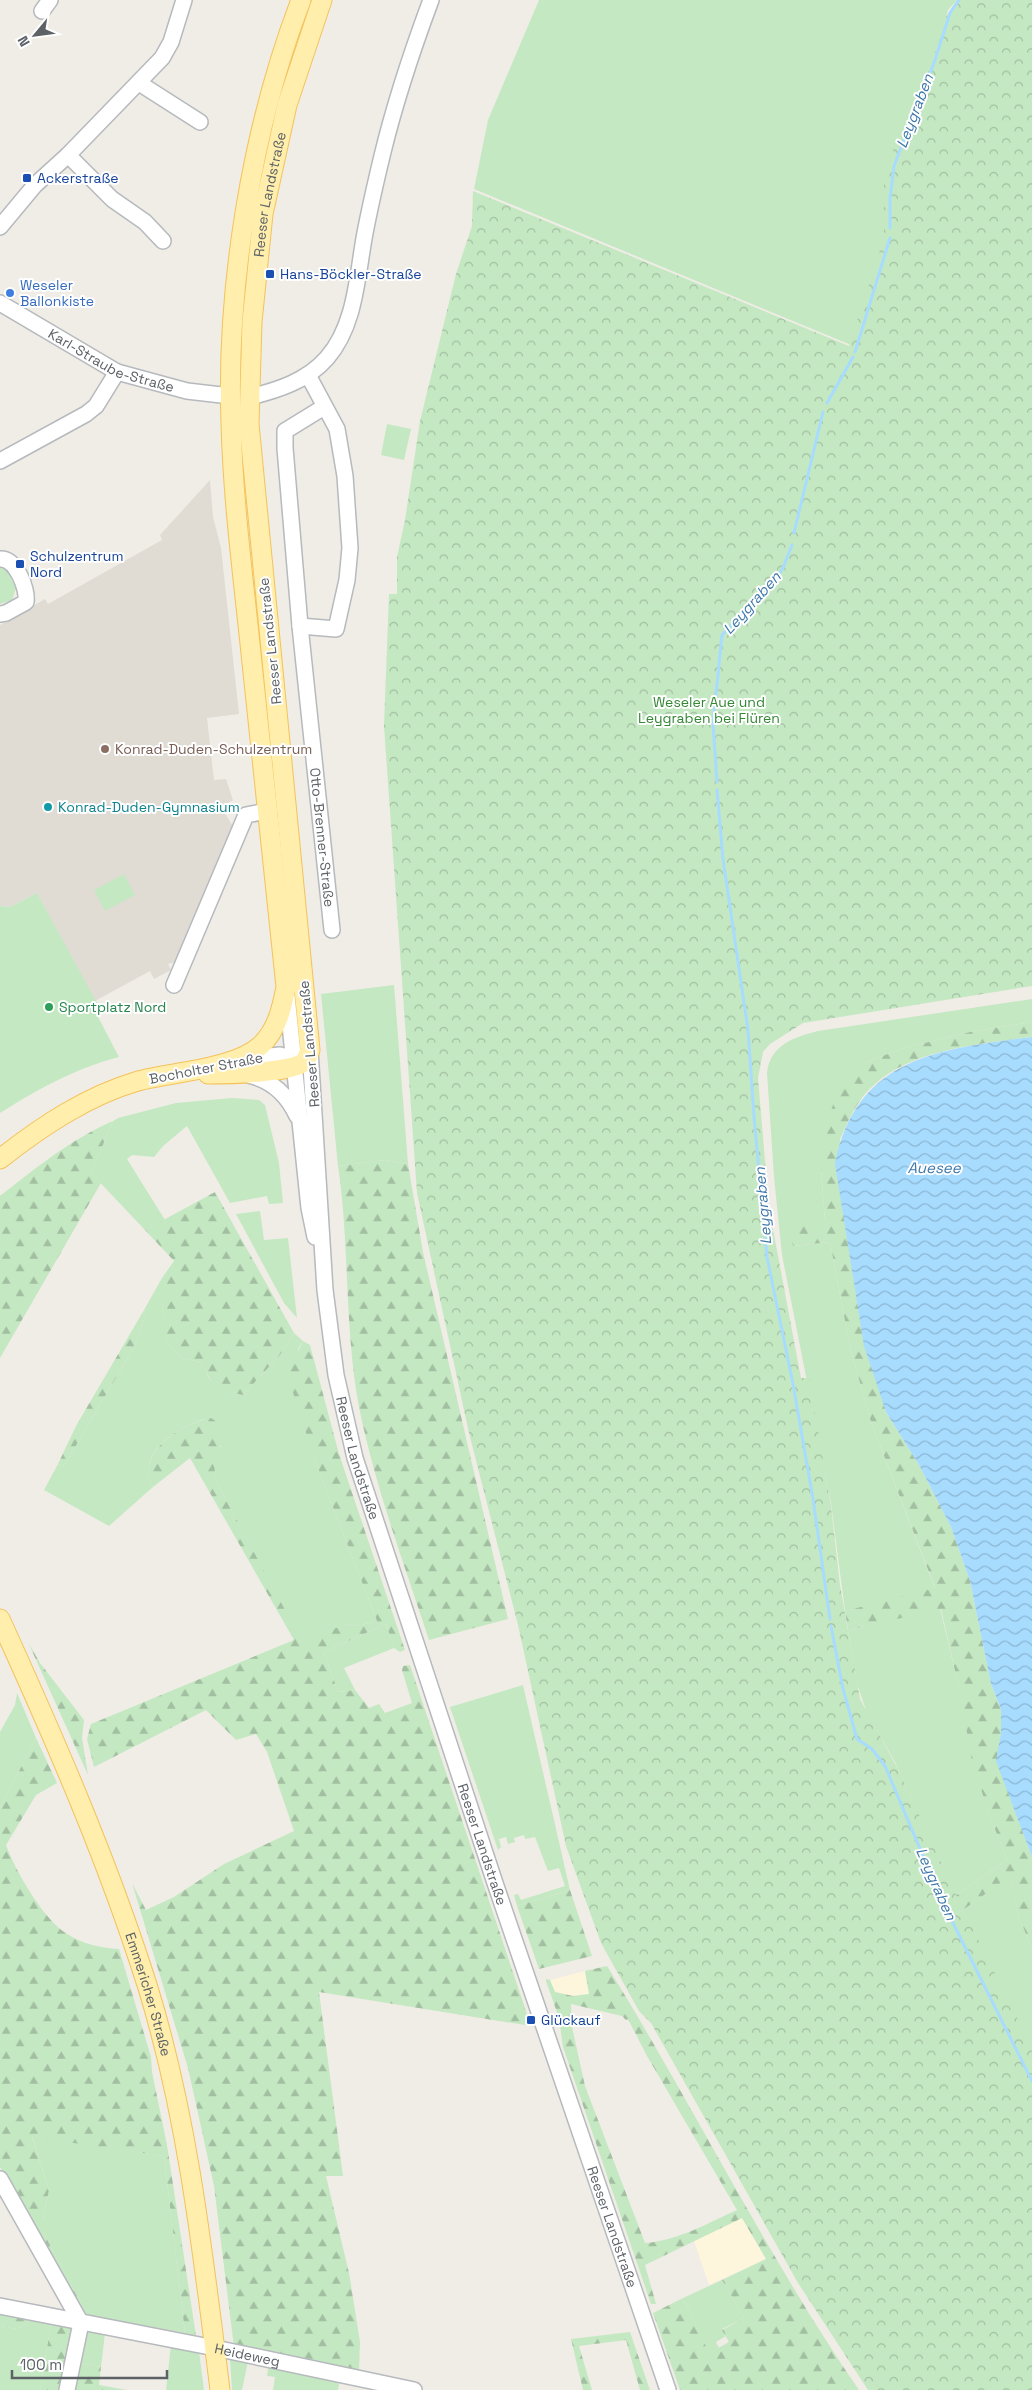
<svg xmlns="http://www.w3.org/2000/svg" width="1032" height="2390" font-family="'Space Grotesk',sans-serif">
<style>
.commercial{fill:#fef5dd}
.education{fill:#e0dcd4}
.green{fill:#c4e8c2}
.forest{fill:url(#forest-firs);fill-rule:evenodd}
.park{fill:url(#park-crowns)}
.water{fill:url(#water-waves)}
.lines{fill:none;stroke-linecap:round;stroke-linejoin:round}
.stream{stroke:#a7dcff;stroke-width:3}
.minor-casing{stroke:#b6b9bd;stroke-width:18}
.major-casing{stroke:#f4c25b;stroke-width:21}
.minor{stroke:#fff;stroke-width:15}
.major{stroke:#ffeeac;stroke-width:19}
.transit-dot{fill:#1a4fb4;stroke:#fff;stroke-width:2}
.shop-dot{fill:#3f7fe0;stroke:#fff;stroke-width:2}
.education-dot{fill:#8d6e63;stroke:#fff;stroke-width:2}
.culture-dot{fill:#0f9aa8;stroke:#fff;stroke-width:2}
.leisure-dot{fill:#2e9e5b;stroke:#fff;stroke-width:2}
.labels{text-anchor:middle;stroke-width:4;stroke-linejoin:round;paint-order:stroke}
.transit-label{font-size:14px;fill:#164399;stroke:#fff;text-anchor:start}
.street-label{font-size:14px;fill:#5d6267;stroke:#fff}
.shop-label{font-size:14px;fill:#366cbe;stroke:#fff;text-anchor:start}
.park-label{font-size:14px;fill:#348734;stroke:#fff}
.education-label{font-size:14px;fill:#785e54;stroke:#fff;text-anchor:start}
.culture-label{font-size:14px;fill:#0d838f;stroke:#fff;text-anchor:start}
.leisure-label{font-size:14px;fill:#27864d;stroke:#fff;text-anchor:start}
.water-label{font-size:15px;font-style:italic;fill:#3e78ab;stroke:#fff}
</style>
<defs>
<pattern id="forest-firs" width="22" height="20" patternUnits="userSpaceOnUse" patternTransform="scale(1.25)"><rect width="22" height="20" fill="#c4e8c2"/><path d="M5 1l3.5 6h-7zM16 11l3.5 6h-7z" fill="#a2bfa1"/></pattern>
<pattern id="park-crowns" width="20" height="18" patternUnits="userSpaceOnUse" patternTransform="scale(1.25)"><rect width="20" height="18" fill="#c4e8c2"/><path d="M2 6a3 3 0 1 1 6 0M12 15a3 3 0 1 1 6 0" fill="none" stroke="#a2bfa1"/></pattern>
<pattern id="water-waves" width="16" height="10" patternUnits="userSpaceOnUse" patternTransform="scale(1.25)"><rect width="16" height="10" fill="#a7dcff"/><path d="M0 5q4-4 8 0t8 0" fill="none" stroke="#8bb6d2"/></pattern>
</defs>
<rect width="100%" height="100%" fill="#f0ede6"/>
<path class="commercial" d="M585,1971L589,1994L573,1996L555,1992L550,1980Z
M742,2218L766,2259L709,2285L694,2241Z"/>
<path class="education" d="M210,480L213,517L221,548L239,714L207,718L214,780L226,779L233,800L221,807L236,831L176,962L168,964L171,970L154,979L150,971L95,1001L37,893L10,907L0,906V625L45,599L48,604L162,540L160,535Z"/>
<path class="green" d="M539,0H957L948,10L886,237L851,345L474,189L488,120Z
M387,424L411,429L404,460L381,455Z
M0,567L7,571L16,588L12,600L0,604Z
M124,874L135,895L105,911L94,890Z
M37,893L102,1012L97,1015L119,1057C74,1069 40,1088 0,1113V906L10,907Z
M394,985L408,1164L385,1160L338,1166L321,994Z
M1032,999V1022L970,1032L904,1048L861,1064L821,1168L825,1221L793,1246L830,1242L850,1347L871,1422L935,1589L845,1611L831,1503L782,1255L774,1177L767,1073C770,1045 794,1037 818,1031Z
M232,1098L259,1100L265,1105L279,1163L283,1203L269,1204L267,1196L230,1203L187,1126L163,1146L154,1157L132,1155L127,1159L165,1220L145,1230L91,1173L113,1121L118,1118L176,1103Z
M260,1211L264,1240L288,1238L297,1318L284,1303L236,1214Z
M162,1278V1304L165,1317L164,1339L181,1358L201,1362C205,1368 207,1375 210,1380C214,1384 237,1395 243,1395L280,1355L294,1333L303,1341L298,1349L314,1458L377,1621L357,1626L350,1624L300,1639L216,1481C213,1467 213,1458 221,1446L204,1419C177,1429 135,1451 153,1487L109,1526L44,1490L58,1464L64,1466L134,1347L146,1314L144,1310Z
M940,1608L989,1814L1007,1860L955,1896L895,1762L867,1713L857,1684L848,1630Z
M386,1624L394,1648L344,1668L355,1690L338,1692L324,1652Z
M523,1685L570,1890L517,1906L514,1895L518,1894L521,1900L565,1886L559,1868L548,1871L535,1837L525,1839L524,1835L514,1838L515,1842L508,1844L506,1837L499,1839L501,1847L498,1850L450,1707Z
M17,1693L36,1738L0,1808V1732L15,1705Z
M1010,1875L1019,1917L1032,1949V2049L963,1910Z
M32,2136L164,2156L185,2333L87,2315L43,2232V2219L49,2190Z
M722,2280L744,2318L722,2329L726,2336L716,2342L719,2348L709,2354L686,2304L681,2299Z
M30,2320L51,2324L40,2390H0V2326L18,2329Z
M88,2330L105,2333L101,2367L79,2363L84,2333Z
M171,2345L199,2352L204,2390H166Z
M249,2357L242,2390H232L230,2358Z
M269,2363L340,2377L338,2390H273L275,2377L267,2376Z"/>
<path class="forest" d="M1032,1022V1037C981,1044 913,1049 874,1085C857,1099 849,1120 840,1139L886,1412L919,1465L951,1527L970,1581L991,1684L1001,1709V1733L997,1761L1032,1857V1949L1019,1917L1010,1876L963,1910L955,1896L1007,1860L989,1814L972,1761L960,1693L941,1609L848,1630L845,1611L935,1588L871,1422L850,1347L830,1242L793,1246L790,1228L825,1221L821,1168L824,1129L836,1097L861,1064L904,1048L970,1032Z
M113,1121L91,1173L101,1183L0,1358V1196C36,1168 71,1139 113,1121Z
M385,1160L408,1164L423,1252L508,1619L429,1640C404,1564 375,1486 359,1407C344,1328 350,1246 338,1166Z
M215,1192L294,1333L280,1355L243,1395C236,1395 219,1386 212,1383L201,1362L181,1358L164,1339L162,1330L165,1317L162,1304V1278L174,1261L145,1230Z
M144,1310L146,1314L134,1347L64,1466L58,1464L76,1426Z
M303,1341L310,1345L339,1454L405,1650L400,1652L394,1648L386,1624L324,1652L338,1692L355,1690L369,1708L379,1704L385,1713L412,1703L402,1670L403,1666L410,1665L531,2026L319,1992L343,2176H326L349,2273L360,2342L359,2371L234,2347L214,2186L188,2068L132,1883L146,1910L174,1897L224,1864L294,1831L267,1752L256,1734L236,1740L206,1710L94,1767L87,1739L91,1724L294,1640L190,1458L153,1487C134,1451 182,1424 211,1418L217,1422L223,1438L214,1464L216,1481L300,1638L350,1624L357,1626L377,1621L314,1458L287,1374Z
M28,1642L40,1663L84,1720L82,1738L88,1775Z
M36,1738L57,1783L36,1795L6,1845C16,1872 43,1919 67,1934C83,1944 101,1948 119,1949L151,2057L152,2072L167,2145L196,2336L185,2333L164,2156L32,2137L49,2190L43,2219V2232L87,2315L80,2314L0,2167V1808Z
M570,1890L592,1956L539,1969L517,1906Z
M607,1966C694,2106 766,2255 859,2390H680L653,2313L681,2299L686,2304L709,2353L729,2342L722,2330L744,2318L722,2280L766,2259L742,2218L645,2265L656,2304H651L563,2047L559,2018L546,1981V1979L550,1980L555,1992L573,1996L589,1994L585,1971ZM571,2004L622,2016L626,2020L628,2019L647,2056L737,2210C708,2223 677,2241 645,2243L585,2086L572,2027Z
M0,2310L76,2328L65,2390H40L51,2324L30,2320L18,2329L0,2326Z
M630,2332L650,2390H640L626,2340L579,2346L592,2390H583L571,2339Z
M79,2363L101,2367L99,2385L127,2390H74Z"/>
<path class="park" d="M957,0H1032V986L803,1023L770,1044L763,1052L758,1078L769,1208L801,1378H809L831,1506L840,1585L860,1699L898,1769L955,1893L1032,2048V2390H868L798,2283L651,2023L639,2011L601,1943L566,1846L518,1625L469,1433L417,1193L384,726L389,594H397V557L405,520L420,421L456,274L472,226L473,191L849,346L881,247L884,229V181L889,160L936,50L938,29Z"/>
<path class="water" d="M1032,1037V1857L996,1761L1001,1733V1709L991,1684L970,1581L951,1527L919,1465L886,1412L864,1346L835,1164C856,1057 939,1049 1032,1037Z"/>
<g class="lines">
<path class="stream" d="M890,228V198L894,166L935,60L950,13L959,0
M855,352L890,238
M827,403L853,357
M794,533L823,412
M717,782L713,724L722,635L773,583L783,568L792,545
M717,790L723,859L748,1030L754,1117L767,1257L793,1384L813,1499L830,1619
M831,1626L843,1689L857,1739L872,1749L885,1766L943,1903L1032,2081"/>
<g class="minor-casing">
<g id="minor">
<path d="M42,11L50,0"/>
<path d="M139,83L200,122"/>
<path d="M68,155L112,199L145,222L163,241"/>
<path d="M0,227L35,185L68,155L162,58L171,42L184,0"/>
<path id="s1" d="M0,303L117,372L187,391L230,396"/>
<path d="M250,397C278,390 307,381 327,358C356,325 357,275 365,233C370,207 376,181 382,156C395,102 412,51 431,0"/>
<path id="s2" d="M324,407L285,431V448L300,626L332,930"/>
<path d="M0,461L86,414L96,406L117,372"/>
<path d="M0,559C16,558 28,589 26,602L6,613L0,614"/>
<path d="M300,626L336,629L347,580L350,548L345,476L337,429L308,375"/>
<path d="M174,985L246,815L267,811"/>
<path d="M287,996L309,1208L315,1237"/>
<path id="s3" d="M310,1050L325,1290L336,1375L355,1458L495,1883L668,2390"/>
<path d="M240,1059L280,1055L301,1060"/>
<path d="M248,1075C272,1080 287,1094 297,1116"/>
<path d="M0,2179L81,2323L67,2390"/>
<path id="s4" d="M0,2306L215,2348L414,2390"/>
</g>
</g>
<g class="major-casing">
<g id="major">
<path id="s5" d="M208,1074C226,1074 295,1073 305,1061C307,1058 309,1053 310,1050L249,424L252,322L263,214L287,105L322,0"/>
<path d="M0,1159C42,1126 87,1096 138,1081C172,1072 236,1069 261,1045C277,1030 282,1008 286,987C274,879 263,771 252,663C244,583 233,503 231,423C226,286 252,128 301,0"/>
<path id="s6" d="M0,1619C55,1740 108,1861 148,1988C188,2118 203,2255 220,2390"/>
</g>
</g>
<use href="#minor" class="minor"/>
<use href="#major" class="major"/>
</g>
<g class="transit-dot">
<rect x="22" y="173" width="10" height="10" rx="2.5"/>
<rect x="265" y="269" width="10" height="10" rx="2.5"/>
<rect x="15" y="559" width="10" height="10" rx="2.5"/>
<rect x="526" y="2015" width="10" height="10" rx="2.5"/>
</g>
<circle class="shop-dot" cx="10" cy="293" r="5"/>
<circle class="education-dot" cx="105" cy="749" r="5"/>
<circle class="culture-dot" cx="48" cy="807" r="5"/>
<circle class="leisure-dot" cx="49" cy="1007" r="5"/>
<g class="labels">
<g class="transit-label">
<text x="37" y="183">Ackerstraße</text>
<text x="280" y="279">Hans-Böckler-Straße</text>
<text x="30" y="561">Schulzentrum<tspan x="30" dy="16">Nord</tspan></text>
<text x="541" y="2025">Glückauf</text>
</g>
<g class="street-label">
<text dy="5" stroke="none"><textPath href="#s5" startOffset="971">Reeser Landstraße</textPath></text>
<text dy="5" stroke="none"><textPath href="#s1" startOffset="126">Karl-Straube-Straße</textPath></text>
<text transform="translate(270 641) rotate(-96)" y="5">Reeser Landstraße</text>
<text dy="5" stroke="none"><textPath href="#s2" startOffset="454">Otto-Brenner-Straße</textPath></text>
<text transform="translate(309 1044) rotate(-95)" y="5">Reeser Landstraße</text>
<text transform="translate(206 1068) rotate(-11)" y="5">Bocholter Straße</text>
<text dy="5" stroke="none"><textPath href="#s3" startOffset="412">Reeser Landstraße</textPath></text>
<text dy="5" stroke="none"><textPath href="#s3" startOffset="818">Reeser Landstraße</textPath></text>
<text dy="5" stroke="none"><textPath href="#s6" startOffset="404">Emmericher Straße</textPath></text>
<text dy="5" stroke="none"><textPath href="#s3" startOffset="1222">Reeser Landstraße</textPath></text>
<text dy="5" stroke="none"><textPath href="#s4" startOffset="252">Heideweg</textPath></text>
</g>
<g class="shop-label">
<text x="20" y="290">Weseler<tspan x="20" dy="16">Ballonkiste</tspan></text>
</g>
<g class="park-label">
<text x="709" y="707">Weseler Aue und<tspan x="709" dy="16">Leygraben bei Flüren</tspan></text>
</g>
<g class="education-label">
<text x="115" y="754">Konrad-Duden-Schulzentrum</text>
</g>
<g class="culture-label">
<text x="58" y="812">Konrad-Duden-Gymnasium</text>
</g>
<g class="leisure-label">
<text x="59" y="1012">Sportplatz Nord</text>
</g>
<g class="water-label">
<text transform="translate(915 111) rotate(-69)" y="5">Leygraben</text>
<text transform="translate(752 603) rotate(-48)" y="5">Leygraben</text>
<text x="934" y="1173">Auesee</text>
<text transform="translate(763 1206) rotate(-95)" y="5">Leygraben</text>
<text transform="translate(936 1884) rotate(66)" y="5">Leygraben</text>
</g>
</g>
<g transform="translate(35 35) rotate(241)" stroke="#ffffff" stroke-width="4" paint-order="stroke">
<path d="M0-4L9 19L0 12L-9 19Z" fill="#5d6267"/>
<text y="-8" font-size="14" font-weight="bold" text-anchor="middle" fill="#5d6267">N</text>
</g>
<path d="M12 2370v8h155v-8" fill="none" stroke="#5d6267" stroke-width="2.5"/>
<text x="20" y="2370" font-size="15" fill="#5d6267" stroke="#ffffff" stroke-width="4" paint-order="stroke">100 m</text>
</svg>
